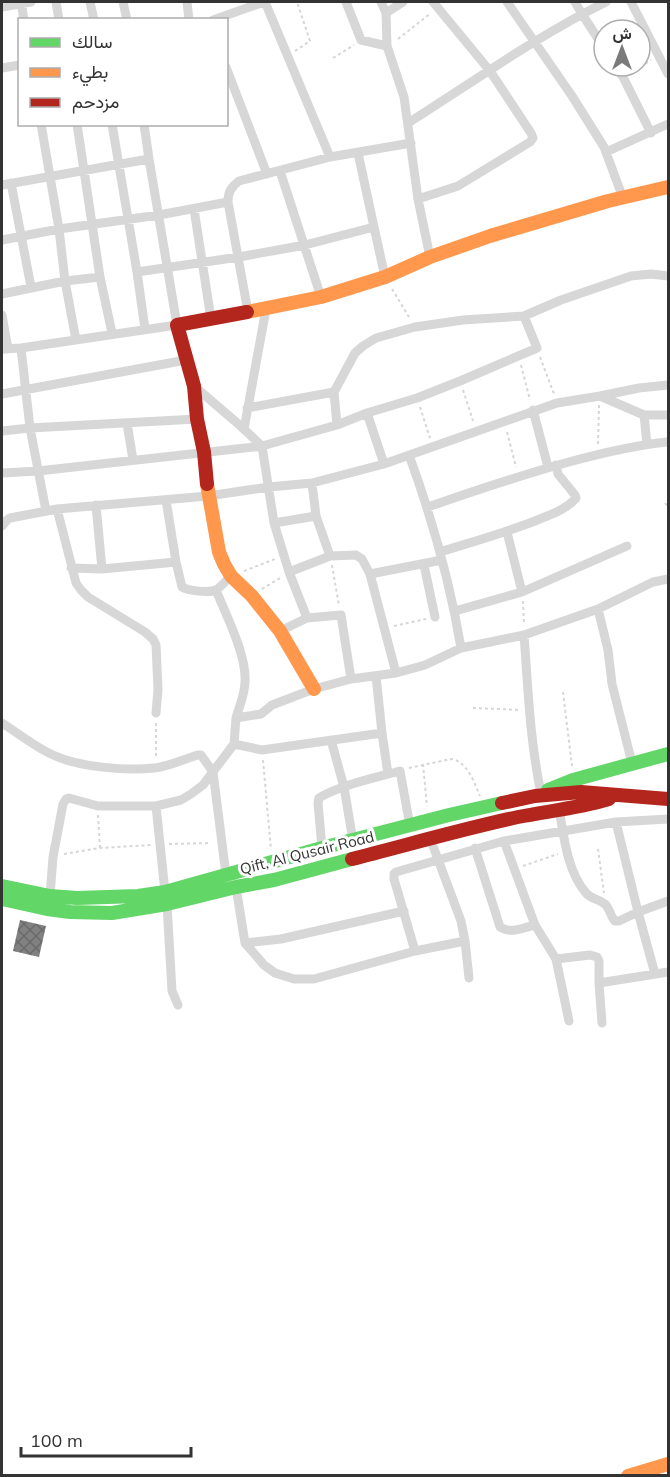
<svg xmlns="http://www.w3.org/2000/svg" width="670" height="1477" font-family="Mulish,Vazirmatn,sans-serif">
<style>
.building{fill:url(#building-cross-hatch)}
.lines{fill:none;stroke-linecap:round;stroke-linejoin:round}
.path{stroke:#d6d6d6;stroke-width:2;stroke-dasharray:3 3;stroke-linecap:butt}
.street{stroke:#d7d7d7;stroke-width:9}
.fast{stroke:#63d668;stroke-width:14}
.slow{stroke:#ff974d;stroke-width:14}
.jam{stroke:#b3261e;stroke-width:14}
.labels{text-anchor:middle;stroke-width:6;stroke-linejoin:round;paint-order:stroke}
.street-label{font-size:15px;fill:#333;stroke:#fff}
</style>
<defs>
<pattern id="building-cross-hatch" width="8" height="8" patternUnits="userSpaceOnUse" patternTransform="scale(1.5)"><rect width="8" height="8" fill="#818181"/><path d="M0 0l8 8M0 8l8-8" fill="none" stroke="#6a6a6a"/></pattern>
</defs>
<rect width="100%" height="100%" fill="#fff"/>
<path class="building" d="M20,920L46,926L39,957L13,951Z"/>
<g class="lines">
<path class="path" d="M398,39L431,13
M295,51L310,41L297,2
M333,58L354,45
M630,73L651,60
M392,289L409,317
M540,357L554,394
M521,365L530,400
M463,390L473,421
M420,407L430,438
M507,432L516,467
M598,444L599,405
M665,503L668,507
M332,565L339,606
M244,571L275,559
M262,589L280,578
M523,601L524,625
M394,626L426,619
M563,692L572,766
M473,708L521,710
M156,723V759
M263,760L271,850
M423,764L427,806
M409,768L451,759C467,761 474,782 480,796
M98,815L100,848
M169,844L211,843
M598,849L604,893
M64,854L100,848L151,845
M523,866L558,854"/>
<path class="street" d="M21,2L24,20
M56,2L59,20
M90,2L94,20
M123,2L127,20
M187,2L189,20
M265,2L330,157
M346,2L361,40L387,46
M381,2L386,13L387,46L404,97L418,199
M507,2L572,96L604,147L623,198
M575,2L582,14L604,48
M631,2L668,74
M2,7L31,2
M386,13L403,2
M213,20L264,2
M615,66L623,77L651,133
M226,67L267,174
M2,68L20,65
M408,123C473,82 537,36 606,2
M41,124L59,229L65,281L76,340
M77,124L100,277L112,333
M112,124L137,272L145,329
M606,152L668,124
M358,153L374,227
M280,171L321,297
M11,183L31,287
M2,185L149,159L144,124
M228,202C228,192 231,187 239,181L330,157L411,143
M194,209L211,319
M2,240L59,229L159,215L228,202L248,312
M430,257L418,199L458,186L530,142L533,138L531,133L490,71L433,2
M137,272L239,257L305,245L374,227L385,277
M2,294L65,281L100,277
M2,315L8,349
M21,348L30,428L46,511
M2,349L21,348L177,325L149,159
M194,386L236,422L262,446L274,523L289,572L307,618
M2,394L186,360
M600,396L644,415H668
M247,408L334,392
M533,410L548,467
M367,413L384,464
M644,415L647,444
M127,423L133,460
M337,425L334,392L355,353L363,346L376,338L415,327L463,320L524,316L561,300L631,276L651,274L668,276
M244,429L266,309
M2,431L30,428L197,419
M409,455C432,518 450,582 461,648
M2,473L38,471L262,446L337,425L367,413L417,398L460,381L537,348L524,316
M312,483L316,516L330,556
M166,500L176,562L182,587C188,591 209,593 216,590C221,587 227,579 231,576
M96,505L102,569
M428,507C474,491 521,475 569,462C602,453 635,445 668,442
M57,509L76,583L81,590L88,597L145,632L153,639L156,645L158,689L156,713
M274,523L316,516
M2,526L7,520L10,518L57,509L208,496L269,487L312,483L384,464L557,403L600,396L639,388L668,385
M507,532L522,592
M440,552C472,542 504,533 535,521C549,515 566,510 576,498L575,495L558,474L556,465
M424,565L435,617
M71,568L102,569L176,562
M289,572L330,556L356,555L362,559L370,574L396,673
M370,574L442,560
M216,590C226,615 247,656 245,682C245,694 239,707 236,718
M598,609L608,650L612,684L632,763
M455,611L522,592L627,546
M280,631L307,618L341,615L351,679
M524,635C528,688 530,742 541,793
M376,676L382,733L388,774
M2,723C18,733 35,747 53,755C79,767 125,771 154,768C168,767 184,759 198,755H201L213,772L226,875
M331,740L344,787L353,841
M234,744L262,750L382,733
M156,806L165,892
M559,809C564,837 567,871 586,893C591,899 601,900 606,905C610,910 611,917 615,921H619L638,912L668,901
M616,822L638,912L655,974
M430,838L461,921L465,941L469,978
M504,841L535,925L556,959L569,1021
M322,848L318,803L319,798C337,786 378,777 400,771L410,826
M475,848L500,927C511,934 523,928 535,925
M236,887L245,943L264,965L275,973L294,979H314L415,951L465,941
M50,896L53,857L63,804L66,799L69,798L98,806H156L181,800L191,794L203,785L234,744L236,718L261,714L272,705L314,689L351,679L396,673L425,665L461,648L524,635L598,609L653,582L668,579
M167,904L172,991L178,1005
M245,943L281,939L404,911
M415,951L394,879V874L396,872L504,841L616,822L668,819
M556,959L590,955L597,957L599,961V983L668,972
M599,983L602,1023"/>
<path class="fast" d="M548,790L573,780L668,754
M2,886L50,896L77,898L138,896L165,892L322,848L449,815L502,803
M2,899L47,909L70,912L112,913L167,904L236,887L274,880L352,859"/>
<path class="slow" d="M247,312L321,297L385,277L430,257L490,236L608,201L668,187
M207,484L219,552L224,564L231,576L252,596L280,631L314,689
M628,1476L668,1464"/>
<path class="jam" d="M207,484L204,452L197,419L194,386L177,325L247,312
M502,803L535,796L581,792L668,799
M352,859C407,845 462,829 518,817C549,811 579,808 609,799"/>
</g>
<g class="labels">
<g class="street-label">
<text transform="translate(307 853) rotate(-14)" y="5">Qift, Al Qusair Road</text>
</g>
</g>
<rect width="670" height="1477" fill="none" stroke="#333333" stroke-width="6"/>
<rect x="18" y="18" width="210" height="108" fill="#ffffff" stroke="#adadad" stroke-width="1.5"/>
<rect x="30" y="38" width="30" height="9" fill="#63d668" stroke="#adadad" stroke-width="1.5"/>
<text x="72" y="48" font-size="18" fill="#333333">سالك</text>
<rect x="30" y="68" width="30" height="9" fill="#ff974d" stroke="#adadad" stroke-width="1.5"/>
<text x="72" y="78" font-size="18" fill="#333333">بطيء</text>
<rect x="30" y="98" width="30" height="9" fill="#b3261e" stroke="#adadad" stroke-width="1.5"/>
<text x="72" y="108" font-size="18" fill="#333333">مزدحم</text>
<g transform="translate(622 48)"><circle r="28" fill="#ffffff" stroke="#adadad" stroke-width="1.5"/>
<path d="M0-4.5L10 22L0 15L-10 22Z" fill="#7a7a7a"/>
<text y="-9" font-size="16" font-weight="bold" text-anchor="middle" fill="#333333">ش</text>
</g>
<path d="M21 1447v9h170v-9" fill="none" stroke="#333333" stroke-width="3"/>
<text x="30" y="1447" font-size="18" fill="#333333" stroke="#ffffff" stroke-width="4.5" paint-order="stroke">100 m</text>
</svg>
